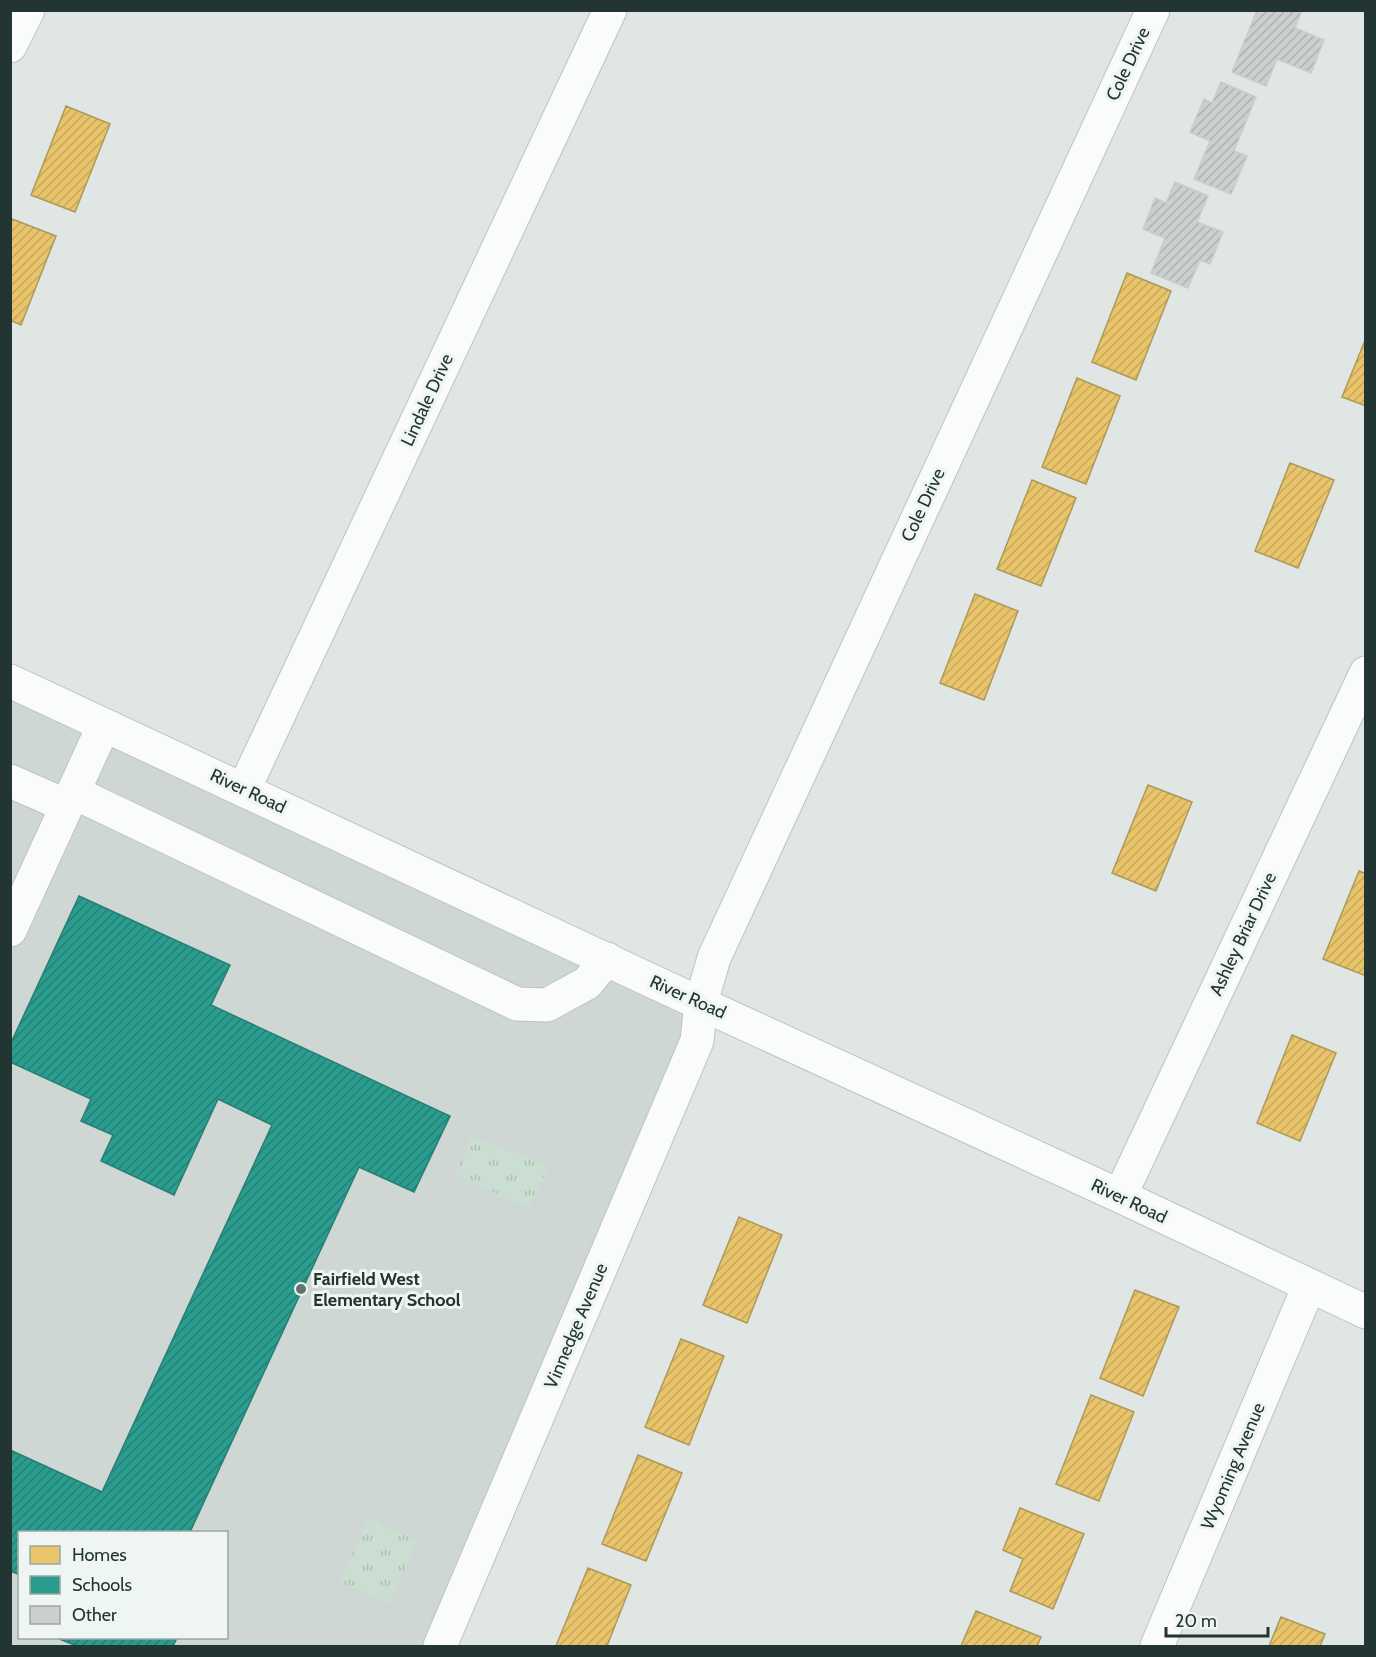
<svg xmlns="http://www.w3.org/2000/svg" width="1376" height="1657" font-family="Cabin,sans-serif">
<style>
.built{fill:#cfd7d4;fill-rule:evenodd}
.grass{fill:url(#grass-tufts)}
.homes{fill:url(#homes-hatch);stroke:#ad9959;stroke-width:1.5}
.schools{fill:url(#schools-hatch);stroke:#287e73;stroke-width:1.5}
.building{fill:url(#building-hatch);stroke:#c9cecc;stroke-width:1.5}
.lines{fill:none;stroke-linecap:round;stroke-linejoin:round}
.minor-casing{stroke:#bdc3c0;stroke-width:35}
.minor{stroke:#fafbfb;stroke-width:33}
.poi-dot{fill:#647370;stroke:#eef5f2;stroke-width:2}
.labels{text-anchor:middle;stroke-width:6;stroke-linejoin:round;paint-order:stroke}
.street-label{font-size:18px;fill:#223532;stroke:#eef5f2}
.poi-label{font-size:18px;font-weight:bold;fill:#223532;stroke:#eef5f2;text-anchor:start}
</style>
<defs>
<pattern id="grass-tufts" width="24" height="20" patternUnits="userSpaceOnUse" patternTransform="scale(1.5)"><rect width="24" height="20" fill="#cbded2"/><path d="M3 7l-1-3M5 7V3M7 7l1-3M15 17l-1-3M17 17v-4M19 17l1-3" fill="none" stroke="#aebfb5"/></pattern>
<pattern id="homes-hatch" width="6" height="6" patternUnits="userSpaceOnUse" patternTransform="scale(1.5)"><rect width="6" height="6" fill="#e9c46a"/><path d="M-1 1l2-2M0 6l6-6M5 7l2-2" fill="none" stroke="#c8a95c"/></pattern>
<pattern id="schools-hatch" width="6" height="6" patternUnits="userSpaceOnUse" patternTransform="scale(1.5)"><rect width="6" height="6" fill="#2a9d8f"/><path d="M-1 1l2-2M0 6l6-6M5 7l2-2" fill="none" stroke="#248175"/></pattern>
<pattern id="building-hatch" width="6" height="6" patternUnits="userSpaceOnUse" patternTransform="scale(1.5)"><rect width="6" height="6" fill="#cbcfce"/><path d="M-1 1l2-2M0 6l6-6M5 7l2-2" fill="none" stroke="#aeb2b1"/></pattern>
</defs>
<rect width="100%" height="100%" fill="#e0e6e3"/>
<path class="built" d="M10,681L701,1003L440,1646H11ZM20,1532H226V1638H20Z"/>
<path class="grass" d="M472,1137L549,1166L528,1208L455,1174Z
M368,1519L417,1540L390,1603L340,1582Z"/>
<path class="homes" d="M66,106L110,124L75,212L31,195Z
M12,219L56,236L21,325L10,320V222Z
M1127,273L1171,291L1136,380L1092,362Z
M1366,338V406L1342,397Z
M1077,378L1120,396L1086,484L1042,467Z
M1290,463L1334,480L1298,568L1255,551Z
M1032,480L1076,498L1041,586L997,569Z
M975,594L1018,611L984,700L940,683Z
M1148,785L1192,802L1156,891L1112,873Z
M1359,871L1366,874V976L1323,959Z
M1292,1035L1336,1053L1300,1141L1257,1123Z
M739,1217L782,1235L747,1323L703,1305Z
M1135,1290L1179,1307L1143,1396L1100,1378Z
M681,1339L724,1356L689,1445L645,1427Z
M1091,1395L1134,1412L1099,1501L1056,1484Z
M638,1455L682,1473L646,1561L602,1544Z
M1020,1508L1084,1534L1053,1609L1010,1591L1023,1559L1003,1550Z
M588,1568L631,1585L607,1646H556Z
M976,1611L1041,1637L1037,1646H961Z
M1281,1617L1325,1634L1320,1646H1269Z"/>
<path class="schools" d="M79,896L230,965L211,1005L450,1116L414,1192L359,1167L190,1532H20V1575L10,1571V1450L102,1492L272,1125L218,1099L174,1195L101,1161L113,1135L81,1121L91,1099L10,1062V1045Z
M57,1638H177L173,1646H77Z"/>
<path class="building" d="M1257,10H1302L1295,28L1324,40L1311,73L1277,59L1266,86L1232,72Z
M1221,82L1256,97L1234,151L1247,156L1231,194L1194,179L1210,141L1190,132L1204,99L1212,103Z
M1175,182L1208,196L1197,222L1223,232L1210,264L1200,260L1188,288L1151,273L1165,238L1143,229L1155,198L1166,203Z"/>
<g class="lines">
<g class="minor-casing">
<path id="minor" d="M10,46L28,10
M10,681L669,989L1120,1196L1366,1312
M10,781L67,806
M244,789L610,10
M73,792L517,1004L547,1005L587,983L607,959
M10,930L104,725
M1120,1196L1366,673
M440,1646L697,1041L701,1003L714,958L1153,10
M1157,1646L1309,1286"/>
</g>
<use href="#minor" class="minor"/>
</g>
<circle class="poi-dot" cx="301" cy="1289" r="6"/>
<g class="labels">
<g class="street-label">
<text transform="translate(1128 64) rotate(-65)" y="6">Cole Drive</text>
<text transform="translate(427 400) rotate(-65)" y="6">Lindale Drive</text>
<text transform="translate(923 505) rotate(-65)" y="6">Cole Drive</text>
<text transform="translate(248 791) rotate(25)" y="6">River Road</text>
<text transform="translate(1243 934) rotate(-65)" y="6">Ashley Briar Drive</text>
<text transform="translate(688 997) rotate(24)" y="6">River Road</text>
<text transform="translate(1129 1201) rotate(25)" y="6">River Road</text>
<text transform="translate(576 1326) rotate(-67)" y="6">Vinnedge Avenue</text>
<text transform="translate(1233 1466) rotate(-67)" y="6">Wyoming Avenue</text>
</g>
<g class="poi-label">
<text x="313" y="1285">Fairfield West<tspan x="313" dy="21">Elementary School</tspan></text>
</g>
</g>
<rect width="1376" height="1657" fill="none" stroke="#223532" stroke-width="24"/>
<rect x="18" y="1531" width="210" height="108" fill="#eef5f2" stroke="#9ca8a5" stroke-width="1.5"/>
<rect x="30" y="1546" width="30" height="18" fill="#e9c46a" stroke="#9ca8a5" stroke-width="1.5"/>
<text x="72" y="1561" font-size="18" fill="#223532">Homes</text>
<rect x="30" y="1576" width="30" height="18" fill="#2a9d8f" stroke="#9ca8a5" stroke-width="1.5"/>
<text x="72" y="1591" font-size="18" fill="#223532">Schools</text>
<rect x="30" y="1606" width="30" height="18" fill="#cbcfce" stroke="#9ca8a5" stroke-width="1.5"/>
<text x="72" y="1621" font-size="18" fill="#223532">Other</text>
<path d="M1166 1627v9h102v-9" fill="none" stroke="#223532" stroke-width="3"/>
<text x="1175" y="1627" font-size="18" fill="#223532" stroke="#eef5f2" stroke-width="4.5" paint-order="stroke">20 m</text>
</svg>
